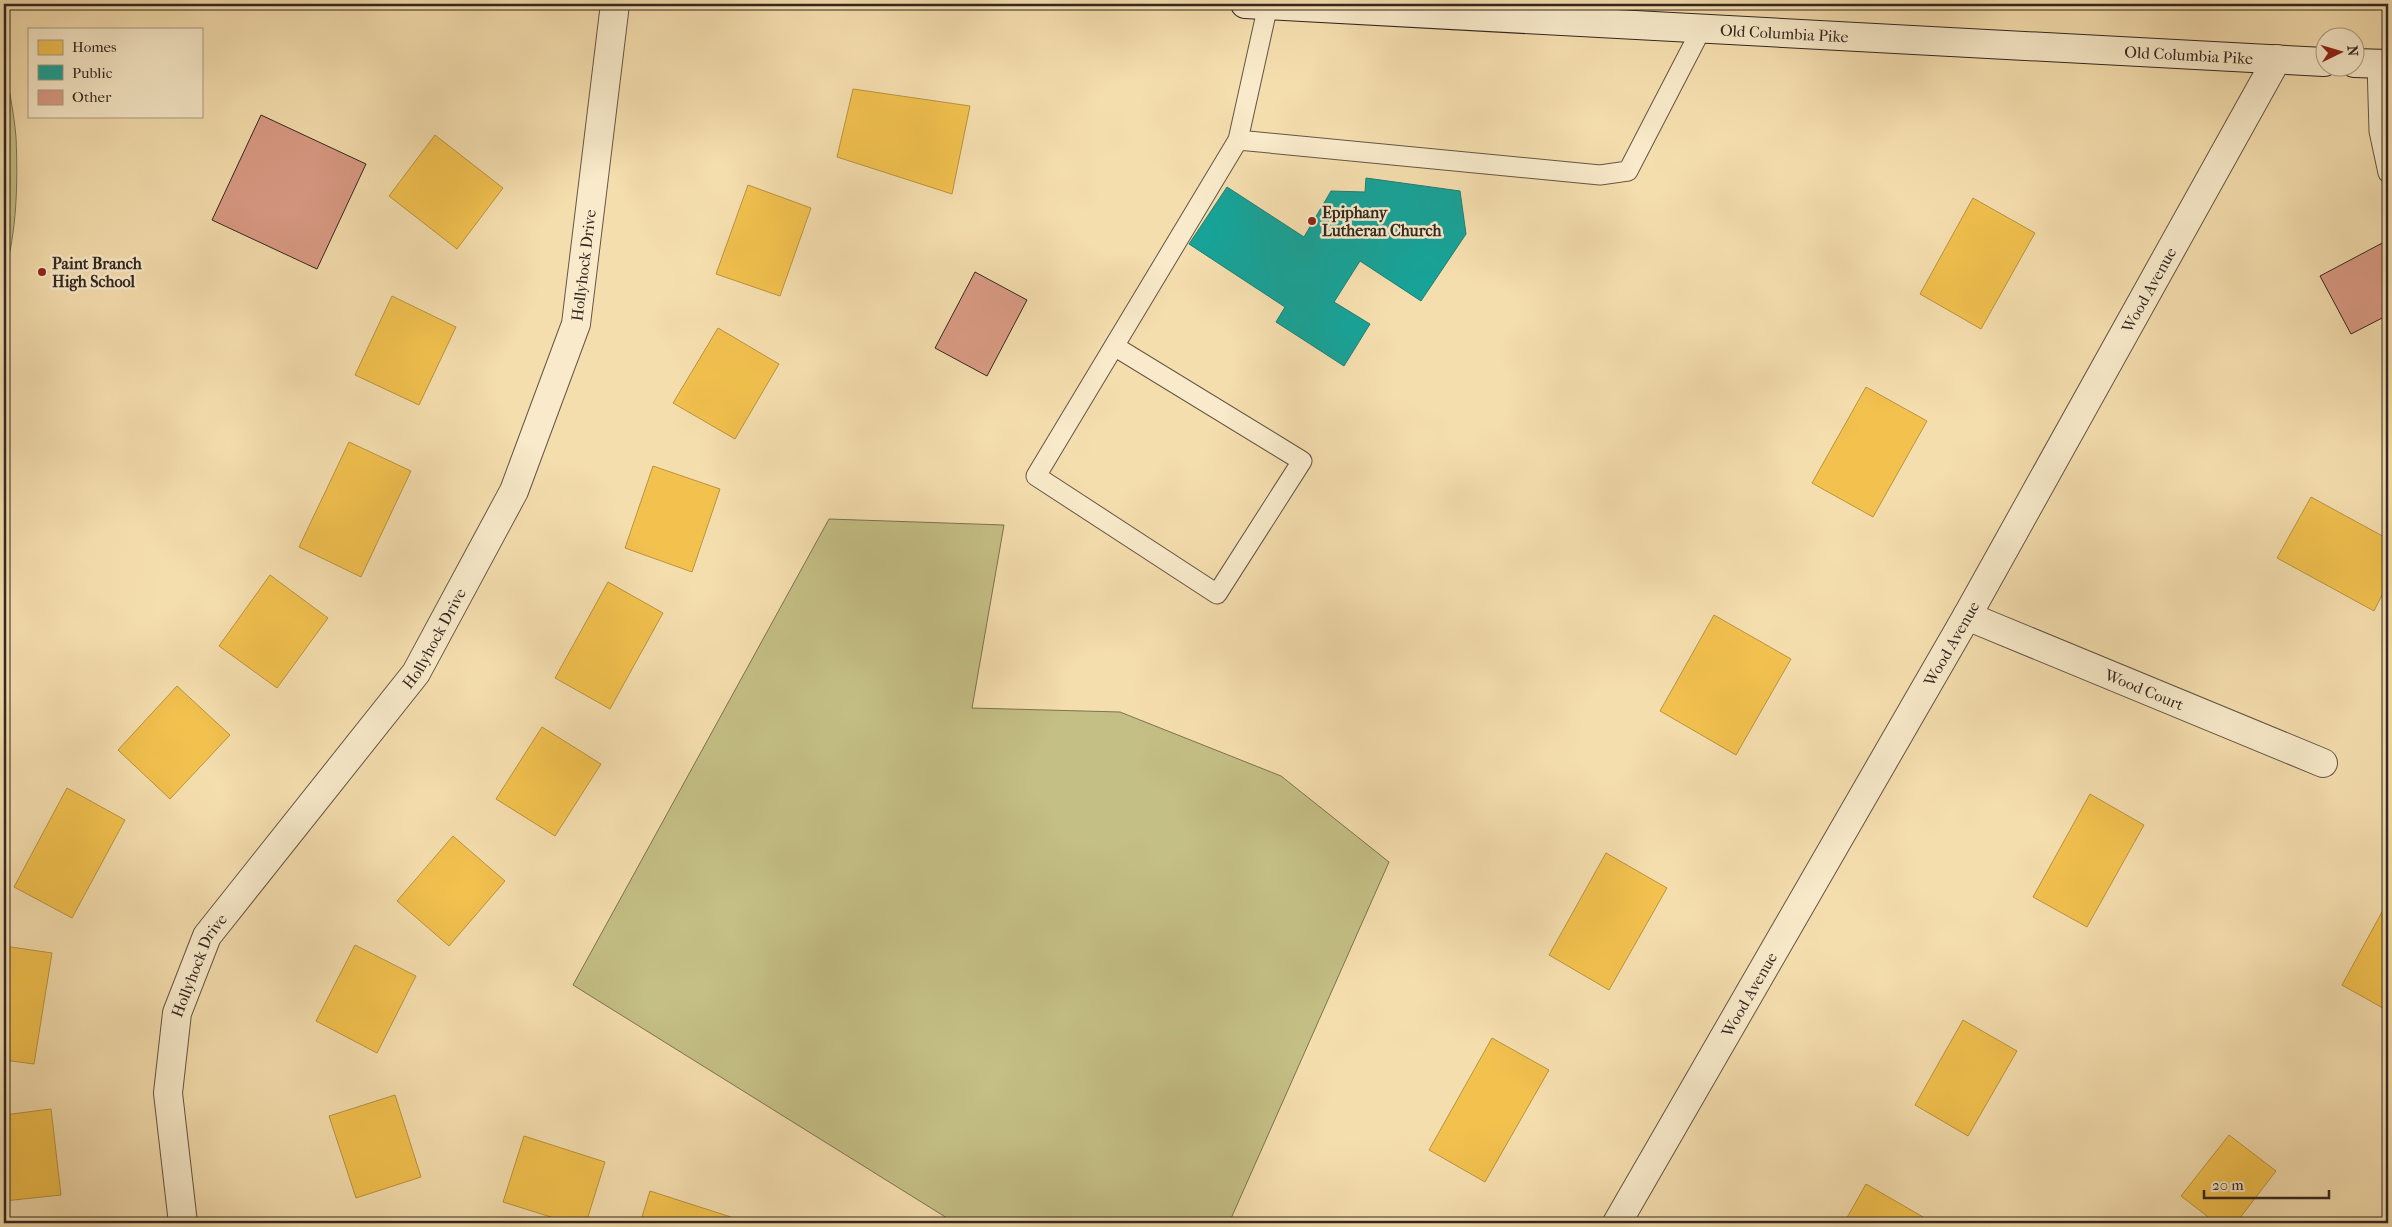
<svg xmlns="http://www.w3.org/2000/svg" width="2392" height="1227" font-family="'IM FELL French Canon',serif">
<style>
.green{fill:#c4bf85;stroke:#7c7352}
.homes{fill:#f2c14e;stroke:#b99340}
.public{fill:#17a398;stroke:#1f7e74}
.building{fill:#da9b85;stroke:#332720}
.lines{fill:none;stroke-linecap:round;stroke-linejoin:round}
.service-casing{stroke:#645544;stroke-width:21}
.minor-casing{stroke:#645544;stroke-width:30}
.secondary-casing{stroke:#332720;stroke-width:30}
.service{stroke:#f8eaca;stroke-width:19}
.minor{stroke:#f8eaca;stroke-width:28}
.secondary{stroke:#f8eaca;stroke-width:28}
.poi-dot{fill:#8f2418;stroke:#f8eaca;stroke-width:2}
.labels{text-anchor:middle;stroke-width:5;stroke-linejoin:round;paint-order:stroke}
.street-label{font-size:16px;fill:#332720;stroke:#f8eaca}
.poi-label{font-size:16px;font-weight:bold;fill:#332720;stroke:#f8eaca;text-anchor:start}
</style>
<rect width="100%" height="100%" fill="#f5deae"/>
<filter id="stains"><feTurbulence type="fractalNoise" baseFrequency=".004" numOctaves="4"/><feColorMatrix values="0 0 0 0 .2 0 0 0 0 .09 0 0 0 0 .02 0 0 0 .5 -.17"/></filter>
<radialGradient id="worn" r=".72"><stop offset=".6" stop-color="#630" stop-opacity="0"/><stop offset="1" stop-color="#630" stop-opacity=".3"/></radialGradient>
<path class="green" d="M4,60C8,86 14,112 16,137C18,182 17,232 4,276Z
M829,519L1004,525L972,708L1120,712L1281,776L1389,862L1229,1223H955L573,985Z"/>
<path class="homes" d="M853,89L970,106L952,194L837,157Z
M435,135L503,188L457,249L389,196Z
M748,185L811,208L780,296L716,274Z
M1973,198L2035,233L1981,329L1920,294Z
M392,296L456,327L419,405L355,375Z
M718,328L779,364L735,439L673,403Z
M1866,387L1927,421L1873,517L1812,483Z
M349,442L411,471L361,577L299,547Z
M653,466L720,489L692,572L625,548Z
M2311,497L2388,539V583L2374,611L2277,558Z
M270,575L328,618L277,688L219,646Z
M608,582L663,613L610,709L555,678Z
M1714,615L1791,659L1736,755L1660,711Z
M177,686L230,735L170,799L118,750Z
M542,727L601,764L555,836L496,799Z
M67,788L125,820L72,918L14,887Z
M2090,794L2144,825L2087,927L2033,897Z
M453,836L505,881L449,946L397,901Z
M1606,853L1667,888L1609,990L1549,955Z
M2388,901V1011L2342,985Z
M355,945L416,976L377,1053L316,1021Z
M4,946L52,953L34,1064L4,1060Z
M1963,1020L2017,1051L1968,1136L1915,1105Z
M1492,1038L1549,1070L1485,1182L1429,1150Z
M395,1095L421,1177L356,1198L329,1116Z
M51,1109L61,1195L4,1201V1115Z
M2229,1135L2276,1171L2236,1223H2216L2181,1196Z
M524,1136L605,1162L586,1223H570L503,1202Z
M1866,1184L1923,1217L1919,1223H1844Z
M650,1191L731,1217L729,1223H640Z"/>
<path class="public" d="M1366,178L1460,191L1466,234L1421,301L1360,261L1334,302L1370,324L1344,366L1276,322L1285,307L1189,244L1227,187L1304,237L1331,191L1365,192Z"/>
<path class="building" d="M261,115L366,164L317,269L212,220Z
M2388,240V315L2351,334L2320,276Z
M975,272L1027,300L987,376L935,348Z"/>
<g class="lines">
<g class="service-casing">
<path id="service" d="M1268,5L1238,140L1600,175L1628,171L1702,28
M2377,64L2379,131L2388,173
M1114,346L1302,461L1217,594L1036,476L1238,140"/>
</g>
<g class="minor-casing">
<g id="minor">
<path id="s1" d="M1967,616L2323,763"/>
<path id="s2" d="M183,1223L168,1093L177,1013L207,936L416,673L514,491L576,324L615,4"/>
<path id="s3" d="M1617,1223L1967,616L2277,59"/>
</g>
</g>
<g class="secondary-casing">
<g id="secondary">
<path id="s4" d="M1245,4L2324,62"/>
<path d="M2354,63L2388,64"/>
</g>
</g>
<use href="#service" class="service"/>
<use href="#minor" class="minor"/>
<use href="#secondary" class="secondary"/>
</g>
<g class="poi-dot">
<circle cx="1312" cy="221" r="5"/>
<circle cx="42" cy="272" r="5"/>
</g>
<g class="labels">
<g class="street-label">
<text dy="6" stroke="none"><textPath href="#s4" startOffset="540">Old Columbia Pike</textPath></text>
<text dy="6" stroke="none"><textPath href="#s4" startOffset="945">Old Columbia Pike</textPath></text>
<text dy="6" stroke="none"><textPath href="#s2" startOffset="1074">Hollyhock Drive</textPath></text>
<text dy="6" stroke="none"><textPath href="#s3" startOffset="1074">Wood Avenue</textPath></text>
<text dy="6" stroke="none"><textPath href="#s2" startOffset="669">Hollyhock Drive</textPath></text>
<text dy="6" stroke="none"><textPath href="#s3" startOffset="669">Wood Avenue</textPath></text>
<text dy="6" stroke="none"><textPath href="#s1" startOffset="192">Wood Court</textPath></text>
<text dy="6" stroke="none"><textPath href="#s2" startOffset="264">Hollyhock Drive</textPath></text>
<text dy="6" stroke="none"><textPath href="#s3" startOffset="264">Wood Avenue</textPath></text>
</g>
<g class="poi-label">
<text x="1322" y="218">Epiphany<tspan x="1322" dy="18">Lutheran Church</tspan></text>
<text x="52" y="269">Paint Branch<tspan x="52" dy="18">High School</tspan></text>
</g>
</g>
<rect width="2392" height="1227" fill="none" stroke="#f5deae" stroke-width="20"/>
<rect x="5" y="5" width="2382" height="1217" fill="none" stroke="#332720" stroke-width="2.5"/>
<rect x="10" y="10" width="2372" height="1207" fill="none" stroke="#332720"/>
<rect x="28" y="28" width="175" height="90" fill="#f8eaca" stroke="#a99c86"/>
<rect x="38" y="40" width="25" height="15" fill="#f2c14e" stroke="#a99c86"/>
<text x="72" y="52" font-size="15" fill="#332720">Homes</text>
<rect x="38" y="65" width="25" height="15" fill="#17a398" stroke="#a99c86"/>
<text x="72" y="78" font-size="15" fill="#332720">Public</text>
<rect x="38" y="90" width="25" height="15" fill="#da9b85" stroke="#a99c86"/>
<text x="72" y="102" font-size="15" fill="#332720">Other</text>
<g transform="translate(2340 52) rotate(85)"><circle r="24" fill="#f8eaca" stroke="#a99c86"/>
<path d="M0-4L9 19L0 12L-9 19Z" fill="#8f2418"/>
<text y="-8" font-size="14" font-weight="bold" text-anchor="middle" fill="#332720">N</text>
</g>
<path d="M2204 1190v8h125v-8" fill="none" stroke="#332720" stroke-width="2.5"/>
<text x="2212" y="1190" font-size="15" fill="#332720" stroke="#f8eaca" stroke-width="4" paint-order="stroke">20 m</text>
<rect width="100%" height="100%" filter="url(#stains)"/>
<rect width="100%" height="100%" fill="url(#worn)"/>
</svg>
